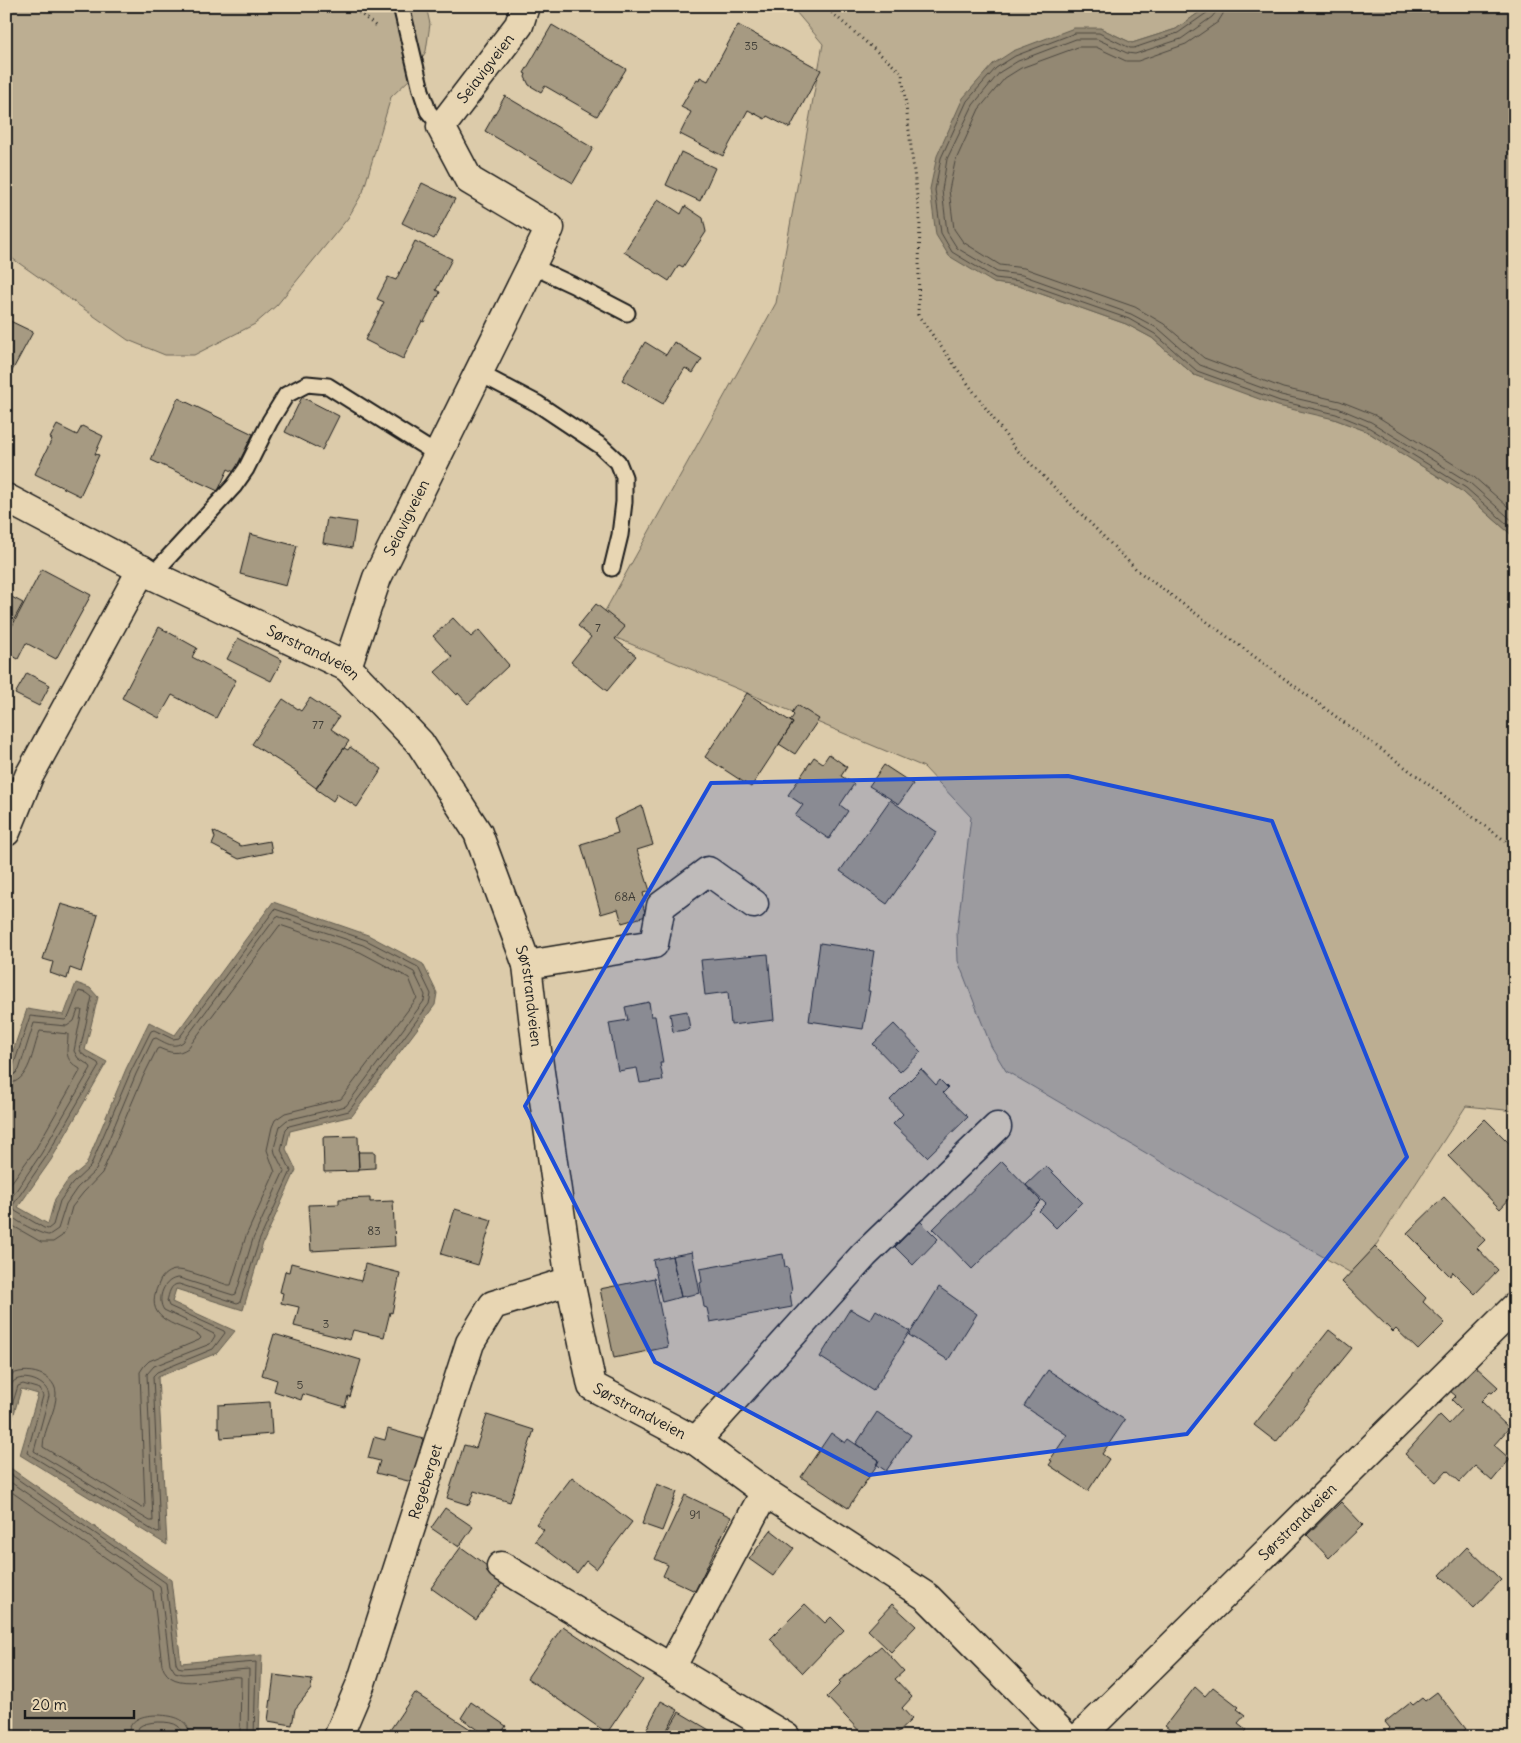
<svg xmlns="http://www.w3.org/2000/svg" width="1521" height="1743" font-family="Delius,sans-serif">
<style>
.green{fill:#bcae92;stroke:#6c6557}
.water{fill:#938873;stroke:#635d50}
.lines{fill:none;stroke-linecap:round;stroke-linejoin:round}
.shore{stroke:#4c473f;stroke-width:1}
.building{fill:#a69a82;stroke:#1c1c1c}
.lane-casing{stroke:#1c1c1c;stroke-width:19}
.street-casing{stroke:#1c1c1c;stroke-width:31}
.secondary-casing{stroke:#1c1c1c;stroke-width:31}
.path{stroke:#1c1c1c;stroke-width:3;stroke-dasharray:1 4;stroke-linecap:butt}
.lane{stroke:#e8d6b3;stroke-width:15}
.street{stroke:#e8d6b3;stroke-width:28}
.secondary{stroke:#e8d6b3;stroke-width:28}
.marked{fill:#1d4ed8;fill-opacity:0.2;stroke:#1d4ed8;stroke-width:4;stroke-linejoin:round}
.labels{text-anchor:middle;stroke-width:4;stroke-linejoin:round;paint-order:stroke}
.number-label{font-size:12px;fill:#3e3c36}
.street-label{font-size:15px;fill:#1c1c1c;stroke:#e8d6b3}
</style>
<rect width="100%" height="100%" fill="#dccbaa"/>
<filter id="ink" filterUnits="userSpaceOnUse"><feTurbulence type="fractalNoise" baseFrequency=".02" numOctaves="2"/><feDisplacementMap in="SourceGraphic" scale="10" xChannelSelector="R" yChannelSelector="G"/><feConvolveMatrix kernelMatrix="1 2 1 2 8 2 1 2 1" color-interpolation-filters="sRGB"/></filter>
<g filter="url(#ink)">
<path class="green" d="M6,6H426L430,24L426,51L412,77L391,97L363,192L348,218L277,305L255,324L194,355H165L128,340L6,254Z
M791,6H1208L1176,29L1132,43L1100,28L994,283L1019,286L1126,324L1152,338L1194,375L1334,419L1366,431L1463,492L1515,538V1111L1466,1106L1356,1276L1006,1071L991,1046L958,961L957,932L971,817L924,767L595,629L776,303L823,44Z"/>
<path class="water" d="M1208,6H1515V538L1463,492L1366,431L1334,419L1278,406L1194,375L1152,338L1126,324L1019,286L994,283L949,256L936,235L930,189L937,156L963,98L993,64L1013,51L1074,28H1100L1132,43L1176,29Z
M273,902L368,935L423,964L437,993L435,1005L352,1116L290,1131L286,1149L296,1170L263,1243L243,1310L176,1289L172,1302L235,1331L217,1353L158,1377L167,1545L20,1455L38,1394L21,1389L6,1442V1072L27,1009L64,1015L76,983L90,988L98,997L85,1050L107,1062L51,1160L18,1207L48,1224L55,1199L68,1180L86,1165L126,1069L149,1022L175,1035Z
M6,1465L171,1580L181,1663L262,1655L259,1736L148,1734L145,1737H6Z"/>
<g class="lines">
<path class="shore" d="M1210,6L1208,12L1178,33L1134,48H1130L1099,33H1075L1015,56L996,68L967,101L941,158L935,190L941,233L952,252L995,278L1020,281L1129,319L1155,334L1197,371L1280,401L1336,414L1368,427L1466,488L1515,531
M1216,6V12L1212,17L1181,39L1135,54L1127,53L1097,39H1076L1018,61L1000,72L973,105L947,159L942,190L947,232L957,248L997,272L1022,275L1131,314L1159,329L1200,365L1281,395L1338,408L1371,422L1470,483L1515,523
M1224,6L1223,14L1218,22L1186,44L1138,61H1126L1096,47H1078L1021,68L1005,78L979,109L955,162L949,190L954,229L963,242L1000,265L1024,268L1135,307L1164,324L1204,358L1283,388L1340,401L1375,415L1474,477L1515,513
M6,1070H10L13,1067L30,1016L65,1020L69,1016L79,991L87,993L92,997L80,1050L82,1054L98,1063L99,1066L46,1157L13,1205L15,1211L44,1228L48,1229L53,1225L60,1201L72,1184L90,1167L131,1071L151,1031L154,1030L173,1039L179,1038L275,909L366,940L418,967L431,994L429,1004L349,1111L289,1126L286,1129L281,1150L291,1171L259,1241L240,1302L237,1303L179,1284C170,1284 169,1294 167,1301L169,1306L224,1331L225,1333L213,1349L157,1372L153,1376L160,1532L157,1533L27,1453L43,1396L40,1389L23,1384L18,1386L6,1424
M6,1077L14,1075L19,1070L34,1023L67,1026L74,1021L78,1010H82L74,1051L78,1058L90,1066L91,1068L41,1154L7,1204C7,1208 7,1209 8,1213C13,1220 41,1235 49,1235L58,1229L66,1204L77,1188L96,1170L136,1074L153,1039L156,1038C166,1043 173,1049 183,1042L277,916L363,945L414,972L425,995L424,1001L346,1106L287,1120L280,1126L274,1148L275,1153L284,1171L253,1239L236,1294L233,1295L179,1278C164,1278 156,1299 164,1310L214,1334L215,1336L210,1344L154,1366L147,1374L153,1521H150L34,1451L49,1396C48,1381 22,1373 13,1382C9,1387 8,1395 6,1401
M6,1084C31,1083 32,1049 40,1031L68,1034C68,1051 62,1058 80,1069V1071L35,1150L6,1190
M6,1222L41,1242H53L62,1236L66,1229L72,1207L83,1193L102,1173L143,1077L157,1049L159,1048C170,1053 178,1055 188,1048L280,925L360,952L409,978L417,998L341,1099L285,1113L275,1120L272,1127L267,1150L275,1172L246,1236L231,1285H228C215,1281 189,1270 177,1270C169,1270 162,1275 159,1283C142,1319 173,1323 199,1335L201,1338L199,1340L149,1361L144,1366L140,1372L145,1507L142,1508L43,1447C43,1429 57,1411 56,1393C55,1372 19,1364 6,1379
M6,1471L166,1583L176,1663L178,1667L182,1668L256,1662L254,1737
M6,1479L160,1586L170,1664L175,1672L183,1674L249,1669L248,1737
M6,1488L153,1591L162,1665C171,1696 219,1674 241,1677L240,1737
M128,1737C128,1718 143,1715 159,1715C174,1716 189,1718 190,1737
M135,1737L139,1727C145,1721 171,1720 178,1726C181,1729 182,1732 182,1737"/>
</g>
<path class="building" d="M552,25L626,69L597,116L545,86L541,92L529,85L525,77L526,74L524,73Z
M738,25L821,70L790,128L767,116L765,119L748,110L723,156L680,134L691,112L681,107L697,79L699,80L700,77L708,81Z
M505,96L593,148L573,183L485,131Z
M681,152L715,168L700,201L666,185Z
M422,183L455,199L434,239L402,223Z
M658,199L681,214L685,206L703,218L706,232L683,267L679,265L669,281L624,252Z
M415,241L452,259L436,290L440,292L438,297L437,296L424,322L422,321L403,359L365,340L384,302L377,299L388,277L396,280Z
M6,319L33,332L6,382Z
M645,342L666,355L674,342L702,359L693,373L685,368L663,404L622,380Z
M302,397L339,416L322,450L285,432Z
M178,398L253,434L234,472L228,469L218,491L151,460Z
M57,425L77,435L82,426L103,436L95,454L99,455L80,496L35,474L52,439L50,438Z
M327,518L356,522L352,548L323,543Z
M250,534L297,546L286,586L240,574Z
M42,569L91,595L56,659L26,643L18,659L6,652V643L10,635L8,634Z
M6,594L23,603L6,634Z
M596,604L625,627L615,639L636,656L607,691L571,662L591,637L578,626Z
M453,618L471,637L479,630L509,665L468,704L458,693L457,695L435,672L452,657L433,636Z
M159,627L197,648L192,657L236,680L216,718L172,695L159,718L122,698Z
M238,638L282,660L271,681L227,659Z
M27,673L50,685L39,706L15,694Z
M747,693L793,723L751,787L705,757Z
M310,698L339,717L331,729L349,741L316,788L297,774L298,773L252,744L283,699L301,711Z
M797,705L819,719L795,754L779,744L793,723L790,721L794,715L792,713Z
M350,747L382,769L357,807L337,794L333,801L316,789L344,748L348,750Z
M829,754L847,767L841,776L854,784L840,805L848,811L829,839L795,816L803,805L788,795L814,757L823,763Z
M884,765L913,784L899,804L869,786Z
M890,800L937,832L887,904L840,871Z
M642,806L653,845L637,850L650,891L643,893L645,901L642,902L646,916L622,923L618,909L601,914L581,844L618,833L614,819Z
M213,831L241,846L270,841L272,852L239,859L212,845L215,838Z
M61,904L98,915L81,972L70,968L67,979L50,973L53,962L43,959Z
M820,943L874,951L868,991H870L863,1029L809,1021Z
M768,954L774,1020L731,1025L728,992L705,995L701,960Z
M649,1002L651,1016H655L663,1063H660L663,1080L640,1083L637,1068L618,1071L609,1023L628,1020L625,1007Z
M687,1011L690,1029L673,1032L670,1014Z
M894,1024L921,1052L900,1072L873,1044Z
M921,1069L936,1085L940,1080L948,1088L943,1093L968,1117L927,1157L893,1124L903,1114L890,1100Z
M1485,1119L1515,1149V1193L1500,1209L1448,1156Z
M358,1136L359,1171L324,1172L323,1137Z
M358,1152H375V1168L359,1169Z
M1002,1161L1041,1201L972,1269L933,1229Z
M1046,1166L1082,1202L1056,1228L1039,1211L1046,1204L1026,1185Z
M1444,1197L1485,1240L1477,1248L1498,1270L1475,1294L1453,1272L1450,1276L1407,1233Z
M370,1198V1202L393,1201L395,1246L311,1251L308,1205L339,1204V1199Z
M455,1209L492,1220L478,1265L441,1254Z
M920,1221L938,1239L913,1265L895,1247Z
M1375,1247L1426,1298L1423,1302L1445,1323L1418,1350L1396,1329L1393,1332L1342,1282Z
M692,1252L700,1293L681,1297L672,1256Z
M783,1254L785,1267L788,1268L792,1291L790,1293L792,1307L710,1322L707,1308L704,1307L700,1283L702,1282L700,1269Z
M672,1256L681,1297L662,1302L653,1260Z
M291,1263L361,1281L365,1264L400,1273L392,1313L390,1312L384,1337L353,1330L350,1340L294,1326L299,1307L281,1303L283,1293L280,1292L285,1271L289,1272Z
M654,1278L668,1347L614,1358L600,1289Z
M939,1287L977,1314L948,1360L909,1335Z
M850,1309L870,1320L876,1310L910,1331L903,1342H904L873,1391L820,1357Z
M1329,1330L1352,1348L1276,1442L1254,1425Z
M274,1334L361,1360L350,1397L348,1396L345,1407L303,1394L301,1400L274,1391L277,1380L262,1375Z
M1474,1365L1498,1387L1492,1393L1490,1392L1481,1401L1509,1428L1494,1445L1510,1459L1492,1481L1475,1466L1460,1482L1447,1470L1436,1482L1405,1454L1440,1415L1449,1424L1462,1410L1452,1400L1456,1396L1450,1391Z
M1048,1370L1125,1420L1102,1454L1109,1459L1088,1491L1049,1465L1052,1461L1050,1460L1067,1435L1024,1406Z
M270,1402L272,1434L221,1438L220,1428H218V1405Z
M877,1412L911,1435L886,1471L876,1464L879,1460L856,1444Z
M487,1415L534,1430L510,1502L474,1491L469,1505L447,1498L464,1445L476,1448Z
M388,1429L423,1439L412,1482L376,1473L380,1461L368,1458L374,1437L385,1440Z
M831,1433L845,1443L848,1439L879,1460L877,1465L848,1508L801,1477Z
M572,1477L632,1522L596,1569L586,1561L577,1573L535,1541L544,1530L536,1524Z
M657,1484L677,1492L662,1531L642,1524Z
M685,1495L731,1517L695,1591L663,1576L668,1565L655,1559Z
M1341,1502L1363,1525L1329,1558L1307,1535Z
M445,1508L473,1527L459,1547L431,1528Z
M771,1530L794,1548L773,1576L749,1559Z
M461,1547L505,1579L476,1620L431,1588Z
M1467,1547L1501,1580L1474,1608L1440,1575Z
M805,1604L825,1623L831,1617L844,1630L803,1673L770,1639Z
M892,1604L916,1626L891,1652L868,1630Z
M563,1626L643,1680L607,1733L527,1678Z
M881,1646L904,1671L895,1679L912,1697L902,1708L912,1719L893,1737H873L871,1735L865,1737L827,1697L841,1683L839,1681Z
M274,1675L312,1680L311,1689L295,1709L292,1725L268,1721Z
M1195,1687L1205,1696L1213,1687L1239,1707L1237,1709L1245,1715L1238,1723L1247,1730L1241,1737H1179L1165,1726Z
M1437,1692L1466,1729L1457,1737H1393L1388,1730L1390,1728L1385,1722L1410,1702L1413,1705L1422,1698L1425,1701Z
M415,1693L478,1734L477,1737H401L390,1730Z
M661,1701L678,1710L663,1737H659L646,1730Z
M471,1702L506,1726L499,1737H489L461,1718Z
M679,1712L721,1737H664Z"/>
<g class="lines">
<g class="lane-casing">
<path id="lane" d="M401,6L421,90L428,111L441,127
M532,266L575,286L627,313
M479,373L538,404L601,446L618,462L624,477V502L620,535L612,568
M152,575L234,486L246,469L270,421L286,395L307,384L328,386L438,455"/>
</g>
<g class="street-casing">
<g id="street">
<path id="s1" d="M347,667L377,578L550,228L469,180L441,127L519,25L525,6"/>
<path d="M6,832L29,776L142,569"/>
<path d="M527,965L654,944L661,906L708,871L754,904"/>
<path d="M696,1441L864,1255L997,1127"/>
<path d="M501,1566L671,1668L765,1492"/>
<path d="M671,1668L786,1737"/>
<path id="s2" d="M1080,1737L1515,1307"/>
</g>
</g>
<g class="secondary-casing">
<g id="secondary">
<path id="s3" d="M6,498L152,575L347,667L420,743L478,833L527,965L537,1051L570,1281L592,1386L696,1441L765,1492L927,1597L1066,1737"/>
<path id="s4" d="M338,1737L361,1683L470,1343L493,1305L570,1281"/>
</g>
</g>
<path class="path" d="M351,6L378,28
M824,6L902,73L920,221L918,315L1014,447L1138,571L1515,848"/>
<use href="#lane" class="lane"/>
<use href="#street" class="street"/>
<use href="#secondary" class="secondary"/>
</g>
</g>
<path class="marked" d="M1068,776L1272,821L1407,1157L1187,1434L869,1475L655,1362L525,1106L711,783Z"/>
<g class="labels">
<g class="number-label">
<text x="751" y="50">35</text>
<text x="598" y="632">7</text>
<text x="318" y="729">77</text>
<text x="625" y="901">68A</text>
<text x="374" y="1235">83</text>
<text x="326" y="1328">3</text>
<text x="300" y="1389">5</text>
<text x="695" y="1519">91</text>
</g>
<g class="street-label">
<text dy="5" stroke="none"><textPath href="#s1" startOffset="712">Seiavigveien</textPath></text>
<text dy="5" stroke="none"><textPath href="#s1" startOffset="161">Seiavigveien</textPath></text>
<text dy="5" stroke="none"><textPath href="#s3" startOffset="344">Sørstrandveien</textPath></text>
<text dy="5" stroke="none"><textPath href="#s3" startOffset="765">Sørstrandveien</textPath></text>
<text dy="5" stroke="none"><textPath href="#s3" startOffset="1214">Sørstrandveien</textPath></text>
<text dy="5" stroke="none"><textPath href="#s4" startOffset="270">Regeberget</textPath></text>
<text dy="5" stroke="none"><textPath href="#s2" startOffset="306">Sørstrandveien</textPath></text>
</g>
</g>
<rect width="1521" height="1743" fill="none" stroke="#e8d6b3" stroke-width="25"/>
<rect x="12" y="12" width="1496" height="1718" fill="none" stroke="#1c1c1c" stroke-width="2" filter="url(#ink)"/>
<path d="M25 1710v8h109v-8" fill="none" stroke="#1c1c1c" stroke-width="2.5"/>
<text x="32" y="1710" font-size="15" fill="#1c1c1c" stroke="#e8d6b3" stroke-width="4" paint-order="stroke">20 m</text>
</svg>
